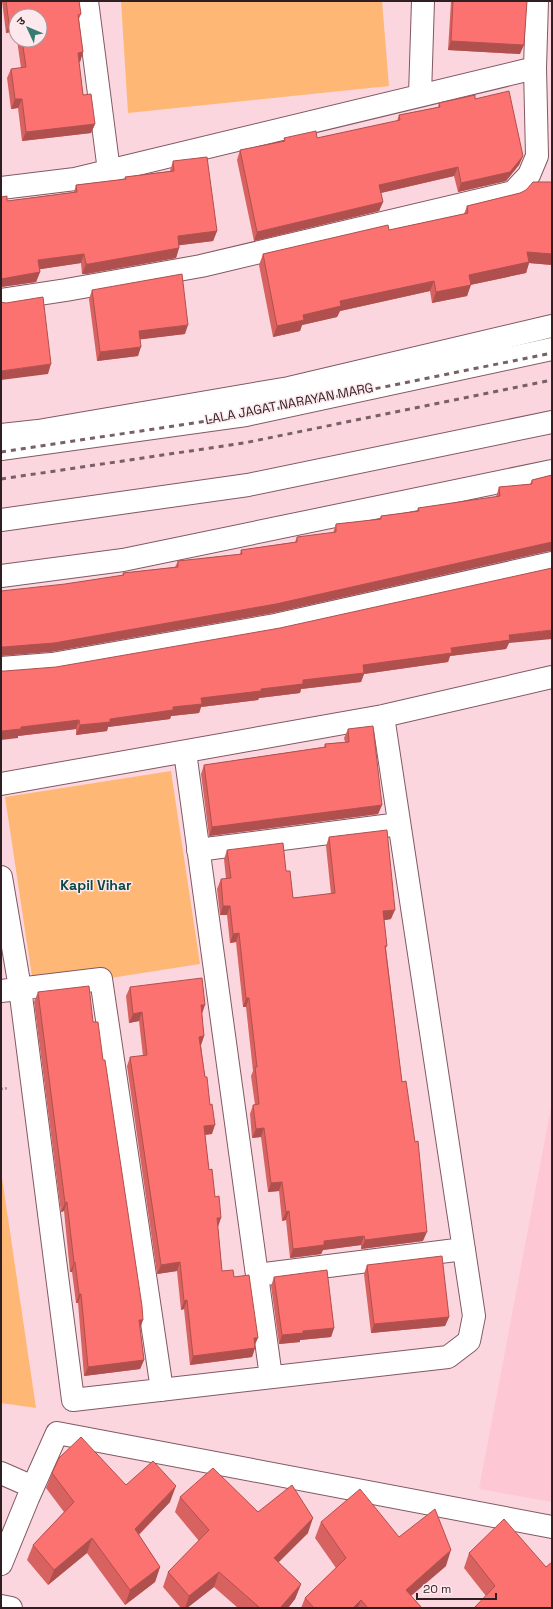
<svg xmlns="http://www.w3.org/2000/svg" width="553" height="1609" font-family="'Space Grotesk','Noto Sans Devanagari',sans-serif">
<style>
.built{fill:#fec7d4}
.green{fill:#ffb775}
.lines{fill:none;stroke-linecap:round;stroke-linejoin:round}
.minor-casing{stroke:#815962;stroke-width:24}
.major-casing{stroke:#815962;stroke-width:24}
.path{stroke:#b3959c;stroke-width:2.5;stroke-dasharray:2 2;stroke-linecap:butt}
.minor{stroke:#fff;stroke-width:22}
.major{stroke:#fff;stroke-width:22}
.rail{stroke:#796066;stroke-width:3;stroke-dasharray:5 5;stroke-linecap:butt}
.wall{fill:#d86260}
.shaded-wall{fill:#b0504e}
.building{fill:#fb7270;stroke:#b0504e}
.labels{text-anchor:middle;stroke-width:3;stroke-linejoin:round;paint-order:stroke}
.street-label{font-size:13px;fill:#2f1e22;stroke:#fde9ed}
.neighbourhood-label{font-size:14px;font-weight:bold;fill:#0b4841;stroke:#fde9ed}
</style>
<rect width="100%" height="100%" fill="#fcd6df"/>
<path class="built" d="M552,1102V1502L479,1489Z"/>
<path class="green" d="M121,1H382L389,86L128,113Z
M171,771L200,964L34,990L5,797Z
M1,1171L36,1408L1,1403Z"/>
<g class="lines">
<g class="minor-casing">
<path id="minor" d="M87,1L109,171
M420,95L423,1
M1,188L75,179L535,68
M1,300L66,290L201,266L513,192L529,175L537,156L535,68L537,1
M1,435L38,431L289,388L552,326
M1,576L123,560L552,471
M1,668L52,664L275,625L552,563
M185,752L271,1377
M1,784L383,716L552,677
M198,850L399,824
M1,877L20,988L73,1400L448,1357L469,1341L474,1316L383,716
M1,991L101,979L162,1390
M257,1275L464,1249
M1,1473L33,1487
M1,1564L28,1498L57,1433L552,1527
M1,1606L11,1608"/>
</g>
<g class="major-casing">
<path id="major" d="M1,449L246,415L552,349
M1,520L248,485L552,422"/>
</g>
<path class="path" d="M1,1089L8,1088"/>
<use href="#minor" class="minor"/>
<use href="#major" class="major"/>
<path class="rail" d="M1,452L240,416L552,353
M1,479L244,443L552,380"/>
</g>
<path class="wall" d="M2,1H79L81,14L79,19L83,52L80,62H79L83,95L95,124L91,133L22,141L18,108L11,109L7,78L11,69L21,68L17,40H40L16,16V31L6,33Z
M451,1H527L520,54L448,50Z
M475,99L523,156L519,165L506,181L458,192L454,176L381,193L383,202L379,211L254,241L237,160L240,150L284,141V138H317L397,121L399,115L438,107L439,103Z
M173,161L217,231L213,241L179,245V248L176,258L86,274H82L81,263L40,269V272L36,282L1,287V197L7,201L74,192L76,185L125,179V177L170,171Z
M552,182V265L529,263L526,273L470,285L467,296L432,303L430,291L340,311L337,317L302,325L300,331L273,337L259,265L263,254L389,230L464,214L467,206L520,193Z
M92,290L185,334L140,339L138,356L97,361L89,299Z
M552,475V551H549L273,613L50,652L65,584L122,576L123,573L175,567L178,561L240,554L241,550L295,542L297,537L333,533L336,524L380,519L381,516L417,511L418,508L496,497L499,487L530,484L532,480Z
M509,643L506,649L450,656L448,662L364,674L361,682L301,689L300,693L259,698L258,700L201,707L199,713L171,716L170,719L108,727L107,731L76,735V729L18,736V738L5,671Z
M348,729L382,805L378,814L209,836L201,774L204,765L324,747L325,744L345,742L344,738Z
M329,837L391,919L384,920L387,946L386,948L402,1082L423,1241L361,1249V1245L323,1250L321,1254L290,1258L286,1220L282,1221L279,1191L268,1192L261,1137L252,1138L250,1114L253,1105H255L251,1076L253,1071L246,1007H243L236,942L230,943L227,915H220L217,889L221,879H226L224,859L227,850L286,871L293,898L331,894L326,846Z
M130,987L202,1014L204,1036L201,1045L212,1134L205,1135L209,1170L218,1227L222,1271L234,1277L255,1346V1348L252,1357L190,1365L184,1309L181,1310L177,1271L157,1274L127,1066L130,1057L143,1056L139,1021L129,1023L126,996Z
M38,992L93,1022L103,1060L140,1328L144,1360L140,1369L84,1376L78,1303H76L72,1272H70L64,1211L61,1212L34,1002Z
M367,1265L449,1317L445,1326L371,1333L364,1274Z
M274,1277L334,1328L331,1337L300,1340V1342L279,1344L271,1286Z
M52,1473L126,1485L170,1502L139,1535L160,1567L155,1582L125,1605L87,1553L48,1585L27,1560L33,1545L64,1512L46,1488Z
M180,1497L258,1512L308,1533L278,1562L301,1584L295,1599L288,1608H238L214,1587L187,1608H181L163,1587L168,1572L199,1541L175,1512Z
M321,1522L399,1537L446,1566L411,1596L422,1608H301L305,1598L336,1568L315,1538Z
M469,1553L552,1608L486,1596L464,1568Z"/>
<path class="shaded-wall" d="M16,23V31L6,33L9,24Z
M451,41L524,45L520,54L448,50Z
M83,52L80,62H75L78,53Z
M15,99H22L18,108L11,109Z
M95,124L91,133L22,141L26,132Z
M523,156L519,165L506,181L458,192L461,183Z
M458,167L454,176L376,194L379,185Z
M383,202L379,211L254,241L257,232Z
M217,231L213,241L174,246L178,236Z
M179,248L176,258L86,274H82L86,264Z
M527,252L552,254V265L529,263L526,273L465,286L469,275Z
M84,254L81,263L35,270L38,260Z
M40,272L36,282L1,287V279L3,278Z
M434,281L430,291L340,311L337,317L302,325L300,331L273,337L277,326L303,315L340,301Z
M471,285L467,296L432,303L436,292Z
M188,325L185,334L136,340L139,331Z
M141,347L138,356L97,361L100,352Z
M51,364L48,374L1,380V371Z
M552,542V551H549L273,613L50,652L1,656V647H3Z
M552,630V639L509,643L506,649L450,656L448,662L364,674L361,682L301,689L300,693L259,698L258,700L201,707L199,713L171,716L170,719L108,727L107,731L76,735L80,725L110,719L173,707L201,698L261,689L303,680L363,665L451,648L509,635Z
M79,720L76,729L18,736V738L1,740V731L21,727Z
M382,805L378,814L209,836L212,827Z
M223,906H230L227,915H220Z
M395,910L391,919L380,921L383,911Z
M239,933L236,942L230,943L233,934Z
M246,998H249L246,1007H243Z
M201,1005H205L202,1014Z
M142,1012L139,1021L129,1023L133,1014Z
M204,1036L201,1045L196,1046L199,1037Z
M215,1125L212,1134L201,1135L204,1126Z
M264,1128L261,1137L252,1138L256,1129Z
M282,1182L279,1191L268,1192L271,1183Z
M67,1202L64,1211L61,1212L65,1203Z
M289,1211L286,1220L282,1221L286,1212Z
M217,1218H221L218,1227Z
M427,1232L423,1241L361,1249L365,1240Z
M364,1236L361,1245L323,1250L321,1254L290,1258L293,1249L324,1241Z
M75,1262L72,1272H70L74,1263Z
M180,1262L177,1271L157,1274L161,1265Z
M79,1294H81L78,1303H76Z
M187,1300L184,1309L181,1310L184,1301Z
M449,1317L445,1326L371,1333L374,1324Z
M139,1320H143L140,1329Z
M334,1328L331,1337L300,1340V1342L279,1344L282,1335L303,1331Z
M254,1338H258L254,1347Z
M255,1348L252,1357L190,1365L193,1356Z
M144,1360L140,1369L84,1376L88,1367Z
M176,1486L170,1502L129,1544L135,1529Z
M313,1518L308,1533L268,1573L274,1558Z
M92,1538L87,1553L48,1585L54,1570Z
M451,1550L446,1566L400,1605L406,1590Z
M160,1567L155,1582L125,1605L130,1590Z
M219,1572L214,1587L187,1608H185L189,1596Z
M301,1584L295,1599L288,1608H280Z
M361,1600L358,1608H353Z"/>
<path class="building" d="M6,1H79L81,14L78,15L83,52L78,53L83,95L91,94L95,124L26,132L22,99H15L11,69L26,67L22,40H40V16H16V23L9,24Z
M453,1H527L524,45L451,41Z
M509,91L523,156L510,172L461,183L458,167L379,185L383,202L257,232L240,150L285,141L284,138L316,131L317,138L400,120L399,115L440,107L439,103L475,95V99Z
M207,157L217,231L178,236L179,248L89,264H86L84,254L38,260L40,272L1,279V197L7,196V201L77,192L76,185L126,179L125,177L174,171L173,161Z
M533,182H552V254L527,252L529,262L469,275L471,285L436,292L434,281L340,301L341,306L303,315L304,320L277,326L263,254L388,225L389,230L468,213L467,206L520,193L526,190Z
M182,274L188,325L139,331L141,347L100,352L92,290Z
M43,297L51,364L1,371V302L6,303Z
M552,475V542L276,604L54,643L3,647H1V591L65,584L124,575L123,573L178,567V561L242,554L241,550L297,542V537L336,532V524L381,519V516L419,511L418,508L500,496L499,487L532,484V480Z
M552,568V630L509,635L510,640L451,648L452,653L363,665L364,673L303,680V684L261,689V691L201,698L202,704L173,707V710L110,719V722L80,725L79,720L21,727V729L1,731V671H5L56,667L280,628Z
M373,726L382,805L212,827L204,765L326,747L325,744L349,742L348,729Z
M387,830L395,910L383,911L387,946H385L402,1082L406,1081L415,1142L418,1141L427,1232L365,1240L364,1236L324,1241V1245L293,1249L289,1211L286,1212L282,1182L271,1183L264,1128L256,1129L253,1105L259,1104L255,1067H257L249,998H246L239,933L233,934L230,906H223L221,879L231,878L227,850L283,843L286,871H290L293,898L335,893L329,837Z
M202,978L205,1005H201L204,1036L199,1037L205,1077H207L210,1105L212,1104L215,1125L204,1126L209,1170L212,1169L215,1197L219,1196L221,1218H217L222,1271L233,1270L234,1277L249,1275L258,1338H254L255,1348L193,1356L187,1300L184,1301L180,1262L161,1265L130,1057L147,1055L142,1012L133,1014L130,987Z
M89,986L93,1022H98L103,1060H105L142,1306L143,1320H139L144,1360L88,1367L81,1294H79L75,1262L74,1263L67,1202L65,1203L38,992Z
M442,1256L449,1317L374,1324L367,1265Z
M327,1270L334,1328L303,1331V1333L282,1335L274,1277Z
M81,1437L126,1485L153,1461L176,1486L135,1529L160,1567L130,1590L92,1538L54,1570L33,1545L74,1502L52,1473L59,1458Z
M213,1468L258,1512L292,1485L313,1518L274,1558L301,1584L280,1608H260L219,1572L189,1596L168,1572L209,1530L180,1497Z
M360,1489L399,1537L435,1509L451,1550L406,1590L422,1608H368L361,1600L353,1608H314L305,1598L346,1558L321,1522Z
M504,1519L546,1567L552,1562V1608H474L495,1586L469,1553Z"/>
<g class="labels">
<g class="street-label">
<text transform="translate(289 403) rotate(-11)" y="5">LALA JAGAT NARAYAN MARG</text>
</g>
<g class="neighbourhood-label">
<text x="96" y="890">Kapil Vihar</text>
</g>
</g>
<rect width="553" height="1609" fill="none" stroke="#2f1e22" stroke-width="4"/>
<g transform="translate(28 28) rotate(314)"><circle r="19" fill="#fde9ed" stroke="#ab989c"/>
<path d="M0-3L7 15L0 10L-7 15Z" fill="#357b72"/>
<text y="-6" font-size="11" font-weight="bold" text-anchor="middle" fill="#2f1e22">उ</text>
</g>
<path d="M417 1593v6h79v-6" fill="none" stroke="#2f1e22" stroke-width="2"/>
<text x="423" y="1593" font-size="12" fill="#2f1e22" stroke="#fde9ed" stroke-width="3" paint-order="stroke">20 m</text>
</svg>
